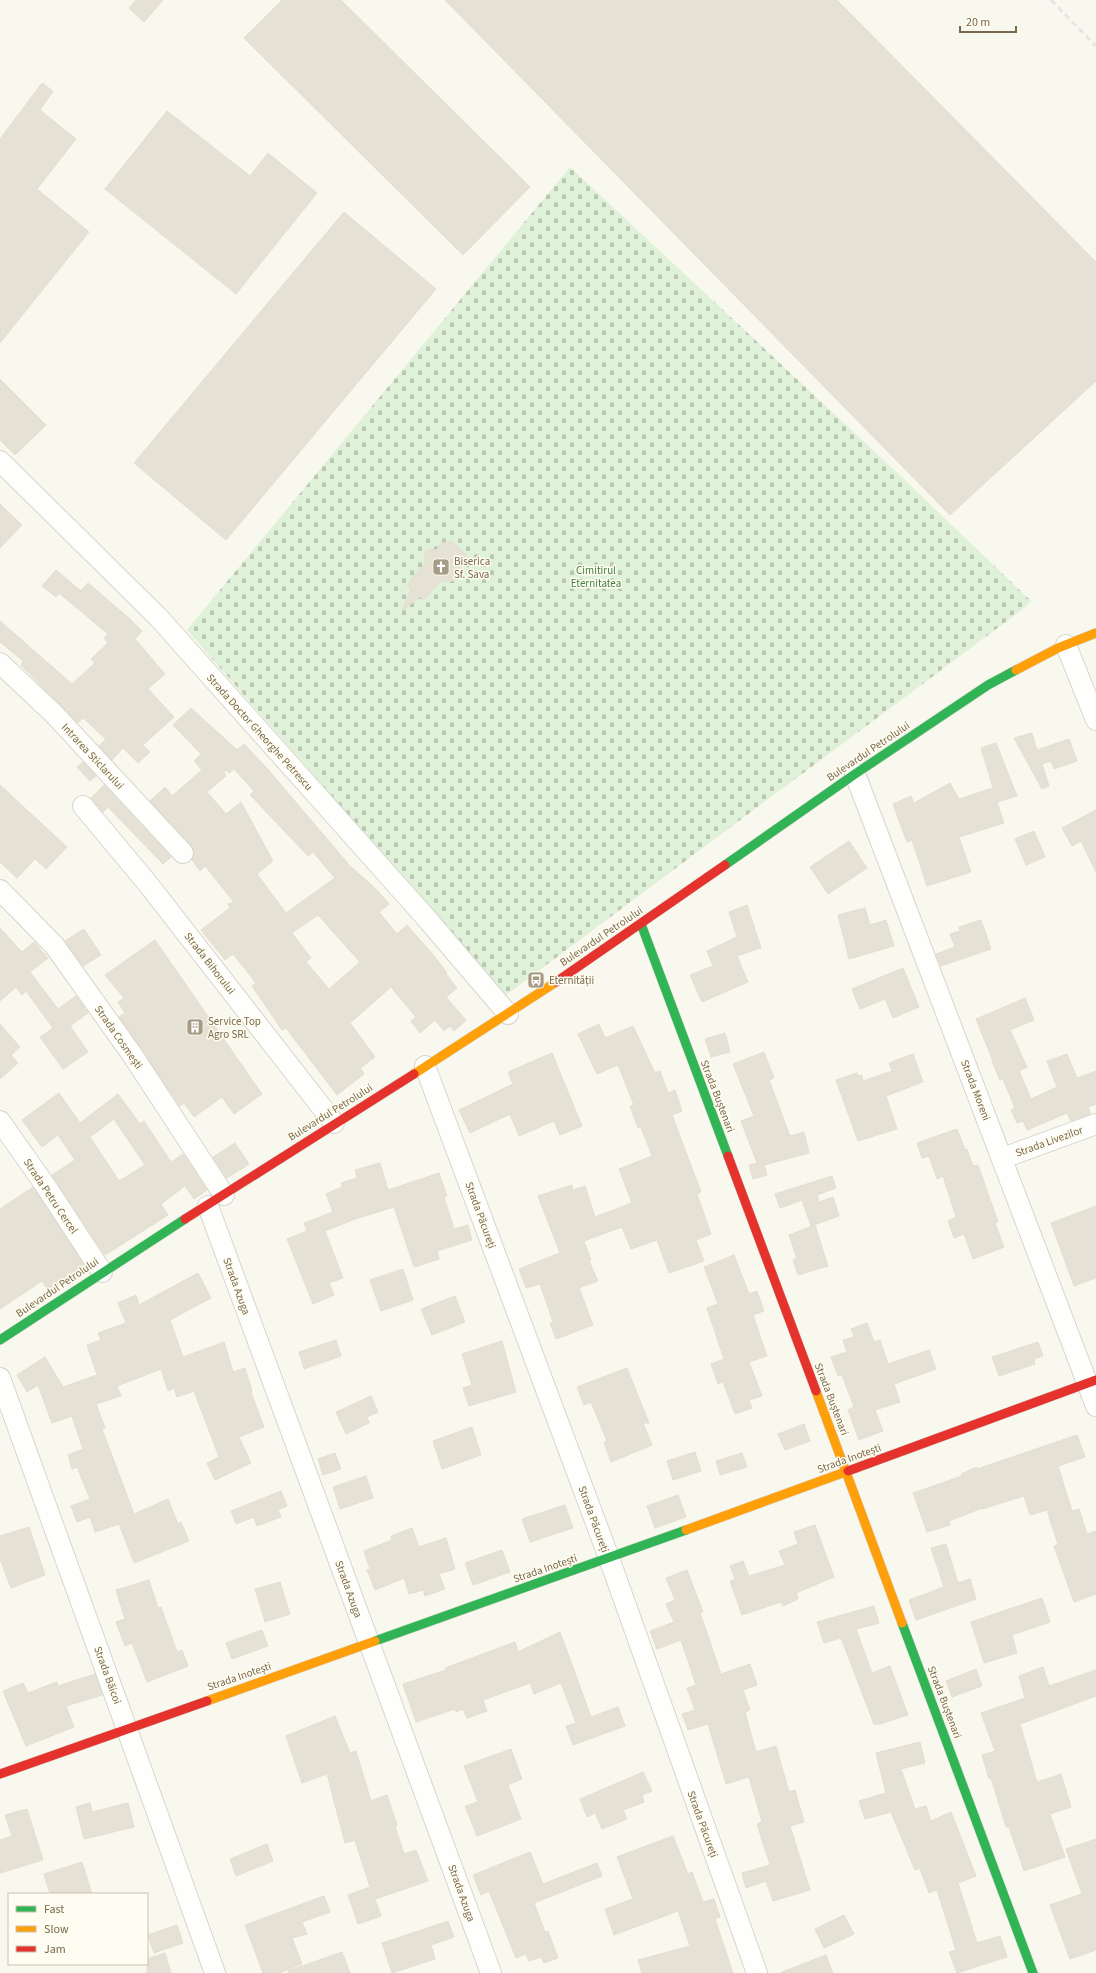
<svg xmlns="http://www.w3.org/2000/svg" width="1096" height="1973" font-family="'Source Sans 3',sans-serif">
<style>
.cemetery{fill:url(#cemetery-stones)}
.building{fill:#e6e1d5;stroke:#e2ded0;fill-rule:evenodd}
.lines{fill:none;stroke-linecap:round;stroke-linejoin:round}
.street-casing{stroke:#d8d5cc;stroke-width:22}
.fast-casing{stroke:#d8d5ca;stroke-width:10}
.slow-casing{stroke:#d8d5ca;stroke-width:10}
.jam-casing{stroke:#d8d5ca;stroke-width:10}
.street{stroke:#fefefc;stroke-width:20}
.fast{stroke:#30b455;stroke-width:9}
.slow{stroke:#ff9f0a;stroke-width:9}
.jam{stroke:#e5322d;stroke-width:9}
.rail{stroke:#e7e4e6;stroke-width:3;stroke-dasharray:6 4;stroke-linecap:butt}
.labels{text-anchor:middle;stroke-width:3;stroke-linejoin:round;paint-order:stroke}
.poi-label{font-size:11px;fill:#79694c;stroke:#fffdf1;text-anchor:start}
.park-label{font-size:11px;fill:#447f43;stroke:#fffdf1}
.street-label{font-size:11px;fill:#79694c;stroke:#fffdf1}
</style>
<defs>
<pattern id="cemetery-stones" width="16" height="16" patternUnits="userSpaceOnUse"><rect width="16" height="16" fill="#e0f1d9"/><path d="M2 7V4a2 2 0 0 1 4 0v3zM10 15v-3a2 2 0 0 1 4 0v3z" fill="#bac7b2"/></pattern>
</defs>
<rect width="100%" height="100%" fill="#f9f8ee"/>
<path class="cemetery" d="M570,167L890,466L1031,601L1023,609L506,995L187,630Z"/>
<path class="building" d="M136,0H163L144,22L129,8Z
M282,0H341L530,187L463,255L244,38Z
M445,0H837L1096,262V381L950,515Z
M42,83L53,91L40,110L76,139L37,189L89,232L0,343V139Z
M167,111L250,176L268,153L317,193L236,294L105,189Z
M344,212L436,289L226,540L134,463Z
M0,379L46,425L15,455L0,440Z
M0,504L22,525L0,548Z
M453,542L469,558L455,573L453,581H441L424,599L420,597L402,611L411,589L407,585L426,562L424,554L430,549L436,550L442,543Z
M56,570L81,591L88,583L130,619L142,631L135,639L165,674L148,689L174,717L143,745L150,752L138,763L123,748L112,760L99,746L106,739L83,718L78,723L21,665L23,661L0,642V621L72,684L95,663L91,659L108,643L104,638L108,634L59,593L56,597L42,586Z
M191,708L237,750L244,744L265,766L350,866L376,889L389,904L379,912L397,934L407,925L435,957L447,973L446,974L457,988L446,997L466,1020L454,1031L450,1026L444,1031L435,1020L420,1033L411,1021L416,1017L391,987L350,1023L375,1057L360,1068L364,1074L337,1095L286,1028L282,1030L252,986L256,983L233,954L225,960L201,930L230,908L228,904L234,902L205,866L200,871L192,860L194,851L192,846L150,801L165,787L172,796L202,770L194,761L201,754L173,725ZM234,769L254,791L250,795L308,856L313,852L335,878L286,913L257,874L273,861L241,802L226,814L207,792L226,776L224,772L226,770L229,773ZM318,915L360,962L329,989L306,962L311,958L292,933Z
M1032,733L1037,750L1069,739L1077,761L1054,769L1051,761L1042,764L1049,786L1042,789L1014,738Z
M996,743L1017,796L997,802L1004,823L959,837L971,872L927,886L912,840L907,842L893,804L911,796L914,803L950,783L959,799L993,788L981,748Z
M83,762L96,776L90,781L77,767Z
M0,785L67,847L46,869L35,859L17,878L0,862Z
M104,785L171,857L163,864L108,807L103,812L91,798Z
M1096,810V872L1081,841L1072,846L1062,828Z
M1034,831L1045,857L1026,865L1015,839Z
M849,841L867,868L828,894L810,867Z
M747,905L761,948L737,956L748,982L702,1002L690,975L713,966L707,951L737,937L729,912Z
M865,908L870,925L886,920L894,946L849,959L838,915Z
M981,920L991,949L941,966L936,954L955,947L950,934L960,931L959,927Z
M0,928L22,952L34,942L48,958L30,972L58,1009L76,996L88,1013L70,1026L88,1052L63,1069L40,1037L53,1028L26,991L22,995L16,987L0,1001Z
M84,929L101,955L83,966L65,941Z
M155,940L262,1094L234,1114L222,1097L194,1117L184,1103L180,1106L119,1017L125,1013L118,1002L124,998L105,975Z
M903,968L919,1007L893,1018L885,999L860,1009L852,989Z
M1025,998L1034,1020L1010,1030L1027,1067L1019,1071L1031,1099L1057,1087L1047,1061L1067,1054L1077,1078L1096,1071V1104L1088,1107L1091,1114L1071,1121L1067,1113L1027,1130L1023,1121L1017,1123L1011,1110L1015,1108L1003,1079L1000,1080L992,1061H993L976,1019Z
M0,1024L20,1047L11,1055L18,1063L0,1079Z
M599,1024L605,1038L633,1026L655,1073L660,1071L668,1093L675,1090L682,1111L672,1115L701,1192L697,1194L711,1234L696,1240L704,1261L669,1273L657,1240L631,1249L622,1227L584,1241L591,1260L589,1261L598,1281L579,1288L593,1325L556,1339L550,1323L553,1322L540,1284L526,1288L519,1269L560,1253L538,1196L572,1185L573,1190L585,1186L595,1217L632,1203L619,1169L652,1156L641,1127L638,1128L630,1106L634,1105L618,1065L597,1074L578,1034Z
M725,1033L730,1052L711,1057L705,1039Z
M764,1052L774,1078L769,1080L790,1136L804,1132L809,1153L764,1165L767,1175L753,1179L749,1165L757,1163L741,1121L754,1116L733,1064Z
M552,1053L582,1126L560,1135L554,1121L519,1136L510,1114L470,1133L459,1110L513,1084L508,1072Z
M913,1054L923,1082L886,1096L897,1129L858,1141L836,1080L857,1073L858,1076L862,1075L863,1081L892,1071L889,1063Z
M59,1093L80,1123L118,1094L140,1124L144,1121L171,1162L183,1154L207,1190L194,1199L185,1186L161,1204L168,1215L105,1255L52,1175L75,1160L58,1135L42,1147L22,1120ZM114,1119L145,1165L119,1181L90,1137Z
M957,1129L965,1150L967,1149L973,1166L978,1165L998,1222L995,1223L1004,1247L973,1259L964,1234L954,1238L948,1221L956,1217L943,1176L937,1179L929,1156L922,1158L917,1143Z
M235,1143L249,1164L227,1178L213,1157Z
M380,1163L388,1190L439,1173L447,1196L444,1197L454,1229L468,1225L472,1240L437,1251L439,1259L414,1267L394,1207L355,1219L325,1231L343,1278L329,1283L334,1295L313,1304L287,1239L307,1231L304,1223L333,1212L326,1194L342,1187L341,1183L357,1178L355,1170Z
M832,1176L836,1188L817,1195L819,1202L833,1197L839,1216L811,1226L802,1200L780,1208L775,1194Z
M33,1187L86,1268L49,1291L42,1281L0,1309V1209Z
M1096,1206V1278L1074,1286L1051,1223Z
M815,1225L828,1266L798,1275L793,1260L797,1258L789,1235Z
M734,1255L749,1294L757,1291L764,1311L753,1315L767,1356L749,1362L762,1396L749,1400L752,1408L735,1414L723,1382L718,1384L711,1364L724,1359L707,1308L718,1304L704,1267Z
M403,1269L413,1300L381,1311L370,1280Z
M198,1273L211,1298L170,1320L183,1357L224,1342L233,1372L245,1368L252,1391L251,1392L264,1427L239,1437L251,1463L215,1480L207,1463L219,1457L194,1391L177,1397L174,1388L168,1391L161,1369L117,1386L121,1396L96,1404L105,1428L102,1429L134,1514L168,1499L178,1524L181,1522L189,1541L134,1563L119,1524L95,1532L90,1517L77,1522L71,1506L90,1499L77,1467L72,1469L68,1455L83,1449L72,1416L52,1423L38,1385L27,1392L17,1375L45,1357L63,1387L97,1375L87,1345L101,1340L98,1333L126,1323L118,1303L136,1295L139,1305Z
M455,1296L465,1322L432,1335L421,1309Z
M867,1323L874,1342L880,1340L888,1364L929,1350L936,1369L894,1384L900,1402L875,1410L883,1431L859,1440L848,1410L854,1407L842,1375L838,1376L831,1357L847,1352L843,1340L854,1337L851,1329Z
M336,1340L341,1356L304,1369L299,1352Z
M502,1341L516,1392L469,1406L463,1388L472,1385L462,1354Z
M1038,1342L1043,1356L1034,1359L1035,1364L999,1376L992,1357Z
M627,1368L649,1423H643L652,1445L611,1462L604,1442L607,1441L591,1402L584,1405L577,1387Z
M371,1396L378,1412L367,1417L369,1423L346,1434L336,1412Z
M804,1424L810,1441L785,1450L778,1434Z
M472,1427L481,1455L442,1469L433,1441Z
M1077,1435L1085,1457L1058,1466L1072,1511L1079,1509L1087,1534L1096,1531V1594L1074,1602L1054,1546L1058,1545L1047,1510L1030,1515L1024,1496L982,1509V1508L949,1521L950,1525L927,1532L913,1493L962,1476L961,1474L977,1467V1469Z
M695,1452L701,1471L673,1480L667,1461Z
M335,1453L341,1469L323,1475L318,1459Z
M742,1453L747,1467L720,1475L716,1461Z
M366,1476L373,1498L340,1509L333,1487Z
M281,1491L287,1506L278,1510L281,1517L257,1526L254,1517L236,1524L231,1511Z
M678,1495L686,1517L655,1528L647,1506Z
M565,1505L573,1528L530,1542L522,1519Z
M815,1525L834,1577L796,1593L798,1599L783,1606L781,1602L742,1615L730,1581L735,1579L730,1566L743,1561L749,1576L785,1565L779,1551L798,1544L794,1532Z
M29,1527L45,1575L11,1588L0,1559V1536Z
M412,1528L419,1547L446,1538L455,1569L439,1574L445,1589L425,1596L423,1590L409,1594L404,1578L375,1590L367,1570L370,1569L364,1551L392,1540L391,1536Z
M946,1544L958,1583L970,1579L976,1599L916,1620L909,1600L944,1587L931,1548Z
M502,1550L510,1572L473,1585L465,1563Z
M687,1570L703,1612L700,1613L721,1674L750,1664L757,1685L743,1690L750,1710L745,1712L756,1752L776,1746L789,1792L795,1790L804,1822L790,1826L810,1890L773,1901L766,1881L746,1888L742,1873L770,1865L757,1824L762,1822L749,1777L726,1784L708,1724L688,1730L682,1714L695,1710L687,1688L696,1685L681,1640L657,1649L650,1631L674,1622L666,1604L675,1600L666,1578Z
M149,1580L158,1608L161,1607L177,1652L182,1650L188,1666L147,1682L132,1643L125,1646L116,1622L125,1619L116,1590Z
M280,1582L290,1614L265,1622L255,1589Z
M1042,1598L1050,1622L1012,1635L1017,1653L984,1663L971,1622Z
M874,1606L879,1623L856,1629L872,1673L890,1666L908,1715L880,1724H874L841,1638L824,1643L817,1622Z
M262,1630L268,1646L232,1659L226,1643Z
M560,1632L591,1717L618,1707L625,1726L573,1745L566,1726L576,1723L561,1683L534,1694L530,1683L483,1700L487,1711L467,1718L463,1709L456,1712L455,1709L416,1722L403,1684L446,1670L445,1668L515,1642L518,1652Z
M1043,1667L1049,1686L1096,1670V1696L1020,1724L1037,1782L1061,1774L1071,1807L1050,1814L1065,1857L1024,1871L1009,1827H1006L991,1778L989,1779L982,1755L995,1751L981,1713L1025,1698L1019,1676Z
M976,1669L982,1686L952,1697L946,1681Z
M95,1674L102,1695L66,1706L74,1727L26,1746L3,1691L23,1683L28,1693L57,1682L58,1686Z
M335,1716L350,1753L356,1751L371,1801L387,1795L397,1825L395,1826L404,1854L416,1850L428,1881L375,1899L381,1916L358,1924L348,1895L370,1887L355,1840L345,1843L327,1774L302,1783L286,1736Z
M920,1742L925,1763L901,1769L915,1809L926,1806L931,1821L951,1812L976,1876L958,1883L977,1943L1000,1936L1007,1957L957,1973L949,1952L956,1950L937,1890L929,1893L920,1868L915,1870L891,1812L865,1819L859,1801L886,1793L876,1753Z
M511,1749L522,1779L508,1785L521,1819L477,1836L465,1806L478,1802L464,1766Z
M643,1772L652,1791L642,1795L644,1802L623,1810L627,1819L602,1829L595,1813L587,1817L580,1799Z
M90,1803L92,1812L128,1803L134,1827L84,1839L76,1807Z
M27,1809L43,1860L0,1873V1840L12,1836L5,1815Z
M673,1836L688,1874L692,1872L703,1902L714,1899L720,1917L715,1919L733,1973H642L638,1960L690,1946L678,1911L614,1935L605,1909L633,1899L617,1857Z
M1096,1839V1950L1070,1959L1050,1905L1082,1894L1066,1849Z
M267,1844L273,1861L236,1876L230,1859Z
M530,1852L543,1884L597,1863L602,1876L534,1903L545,1932L548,1931L558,1958L544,1963L541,1957L529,1961L526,1954L516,1958L489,1891L481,1895L473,1875Z
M82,1862L92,1894H50L44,1874Z
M324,1896L330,1912L302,1922L307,1934L292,1938L302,1964L279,1973H263L245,1925Z
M844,1915L854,1934L824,1948L815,1929Z
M448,1921L454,1937L431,1945L435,1959L392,1973L382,1943Z
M177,1925L183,1943L154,1953L148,1935Z
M342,1952L350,1973H288V1971Z
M165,1953L171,1973H147V1959Z
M826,1955L833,1973H782V1972Z"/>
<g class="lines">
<g class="street-casing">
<path id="street" d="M0,461L159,618L428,920L508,1014
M1066,645L1096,720
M0,663L54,714L183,853
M855,774L1096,1406
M83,806L148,884L334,1123
M0,890L54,945L131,1053L224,1195
M425,1066L609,1558L757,1973
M0,1121L45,1185L102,1272
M1003,1158L1096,1124
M208,1206L491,1973
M0,1378L215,1973"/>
</g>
<g class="fast-casing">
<path id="fast" d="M725,865L855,774L988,685L1016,670
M641,924L728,1156
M0,1340L185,1219
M902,1623L1033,1973
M375,1641L686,1530"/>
</g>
<g class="slow-casing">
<path id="slow" d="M1016,670L1058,648L1096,633
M414,1074L556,982
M816,1391L902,1623
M686,1530L848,1471
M207,1701L375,1641"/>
</g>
<g class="jam-casing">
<path id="jam" d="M556,982L725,865
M728,1156L816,1391
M185,1219L414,1074
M848,1471L1096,1380
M0,1774L207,1701"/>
</g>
<use href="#street" class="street"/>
<use href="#fast" class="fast"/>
<use href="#slow" class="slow"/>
<use href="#jam" class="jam"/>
<path class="rail" d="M1051,0L1096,46"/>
</g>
<defs>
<g id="church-square" transform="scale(0.9)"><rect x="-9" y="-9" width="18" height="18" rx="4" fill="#a69b85" stroke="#fffdf1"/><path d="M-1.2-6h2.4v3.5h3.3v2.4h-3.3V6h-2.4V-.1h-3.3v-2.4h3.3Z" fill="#fff"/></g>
<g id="bus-square" transform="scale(0.9)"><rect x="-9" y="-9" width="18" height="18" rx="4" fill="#a69b85" stroke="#fffdf1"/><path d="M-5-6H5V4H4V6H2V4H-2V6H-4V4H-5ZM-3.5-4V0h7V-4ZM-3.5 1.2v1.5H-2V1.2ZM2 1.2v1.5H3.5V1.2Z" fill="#fff"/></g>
<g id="building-square" transform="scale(0.9)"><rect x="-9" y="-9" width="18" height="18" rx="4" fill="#a69b85" stroke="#fffdf1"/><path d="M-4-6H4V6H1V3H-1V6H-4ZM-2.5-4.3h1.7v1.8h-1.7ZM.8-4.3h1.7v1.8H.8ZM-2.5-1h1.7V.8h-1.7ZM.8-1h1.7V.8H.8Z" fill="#fff"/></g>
</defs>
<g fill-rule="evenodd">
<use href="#church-square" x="441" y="567"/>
<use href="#bus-square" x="536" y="980"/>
<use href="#building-square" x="195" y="1027"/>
</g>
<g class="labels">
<g class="poi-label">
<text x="454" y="565">Biserica<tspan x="454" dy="13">Sf. Sava</tspan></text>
<text x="549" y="984">Eternității</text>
<text x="208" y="1025">Service Top<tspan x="208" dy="13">Agro SRL</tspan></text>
</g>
<g class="park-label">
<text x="596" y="574">Cimitirul<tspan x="596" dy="13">Eternitatea</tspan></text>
</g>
<g class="street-label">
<text transform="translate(260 732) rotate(48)" y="4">Strada Doctor Gheorghe Petrescu</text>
<text transform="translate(868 751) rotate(-34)" y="4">Bulevardul Petrolului</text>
<text transform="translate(93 756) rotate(47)" y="4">Intrarea Sticlarului</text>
<text transform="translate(601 936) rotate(-34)" y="4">Bulevardul Petrolului</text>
<text transform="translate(210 963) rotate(52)" y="4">Strada Bihorului</text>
<text transform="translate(119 1037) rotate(55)" y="4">Strada Cosmești</text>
<text transform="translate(976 1090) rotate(69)" y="4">Strada Moreni</text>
<text transform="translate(718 1096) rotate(69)" y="4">Strada Buștenari</text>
<text transform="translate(330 1112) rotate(-32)" y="4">Bulevardul Petrolului</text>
<text transform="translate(1049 1141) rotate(-20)" y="4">Strada Livezilor</text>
<text transform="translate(51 1196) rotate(56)" y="4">Strada Petru Cercel</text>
<text transform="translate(481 1215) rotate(70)" y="4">Strada Păcureți</text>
<text transform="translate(237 1286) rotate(70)" y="4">Strada Azuga</text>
<text transform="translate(57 1287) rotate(-34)" y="4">Bulevardul Petrolului</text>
<text transform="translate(832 1399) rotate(69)" y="4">Strada Buștenari</text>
<text transform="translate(849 1458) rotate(-20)" y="4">Strada Inotești</text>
<text transform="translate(594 1519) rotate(70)" y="4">Strada Păcureți</text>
<text transform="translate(545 1568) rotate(-19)" y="4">Strada Inotești</text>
<text transform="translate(349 1589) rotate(70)" y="4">Strada Azuga</text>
<text transform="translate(108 1675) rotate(70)" y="4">Strada Băicoi</text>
<text transform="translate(239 1676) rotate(-19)" y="4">Strada Inotești</text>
<text transform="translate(945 1702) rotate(69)" y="4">Strada Buștenari</text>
<text transform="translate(703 1824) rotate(70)" y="4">Strada Păcureți</text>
<text transform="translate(462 1893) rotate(70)" y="4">Strada Azuga</text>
</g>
</g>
<rect x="8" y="1893" width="140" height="72" fill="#fffdf1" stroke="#c9c2af"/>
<rect x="16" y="1906" width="20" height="6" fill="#30b455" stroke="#c9c2af"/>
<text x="44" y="1913" font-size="12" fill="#79694c">Fast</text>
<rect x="16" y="1926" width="20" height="6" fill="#ff9f0a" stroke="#c9c2af"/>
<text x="44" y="1933" font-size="12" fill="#79694c">Slow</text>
<rect x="16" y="1946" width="20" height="6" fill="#e5322d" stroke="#c9c2af"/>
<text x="44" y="1953" font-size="12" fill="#79694c">Jam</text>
<path d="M960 26v6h56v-6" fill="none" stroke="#79694c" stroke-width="2"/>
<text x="966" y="26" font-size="12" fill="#79694c" stroke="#fffdf1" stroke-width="3" paint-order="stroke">20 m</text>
</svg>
